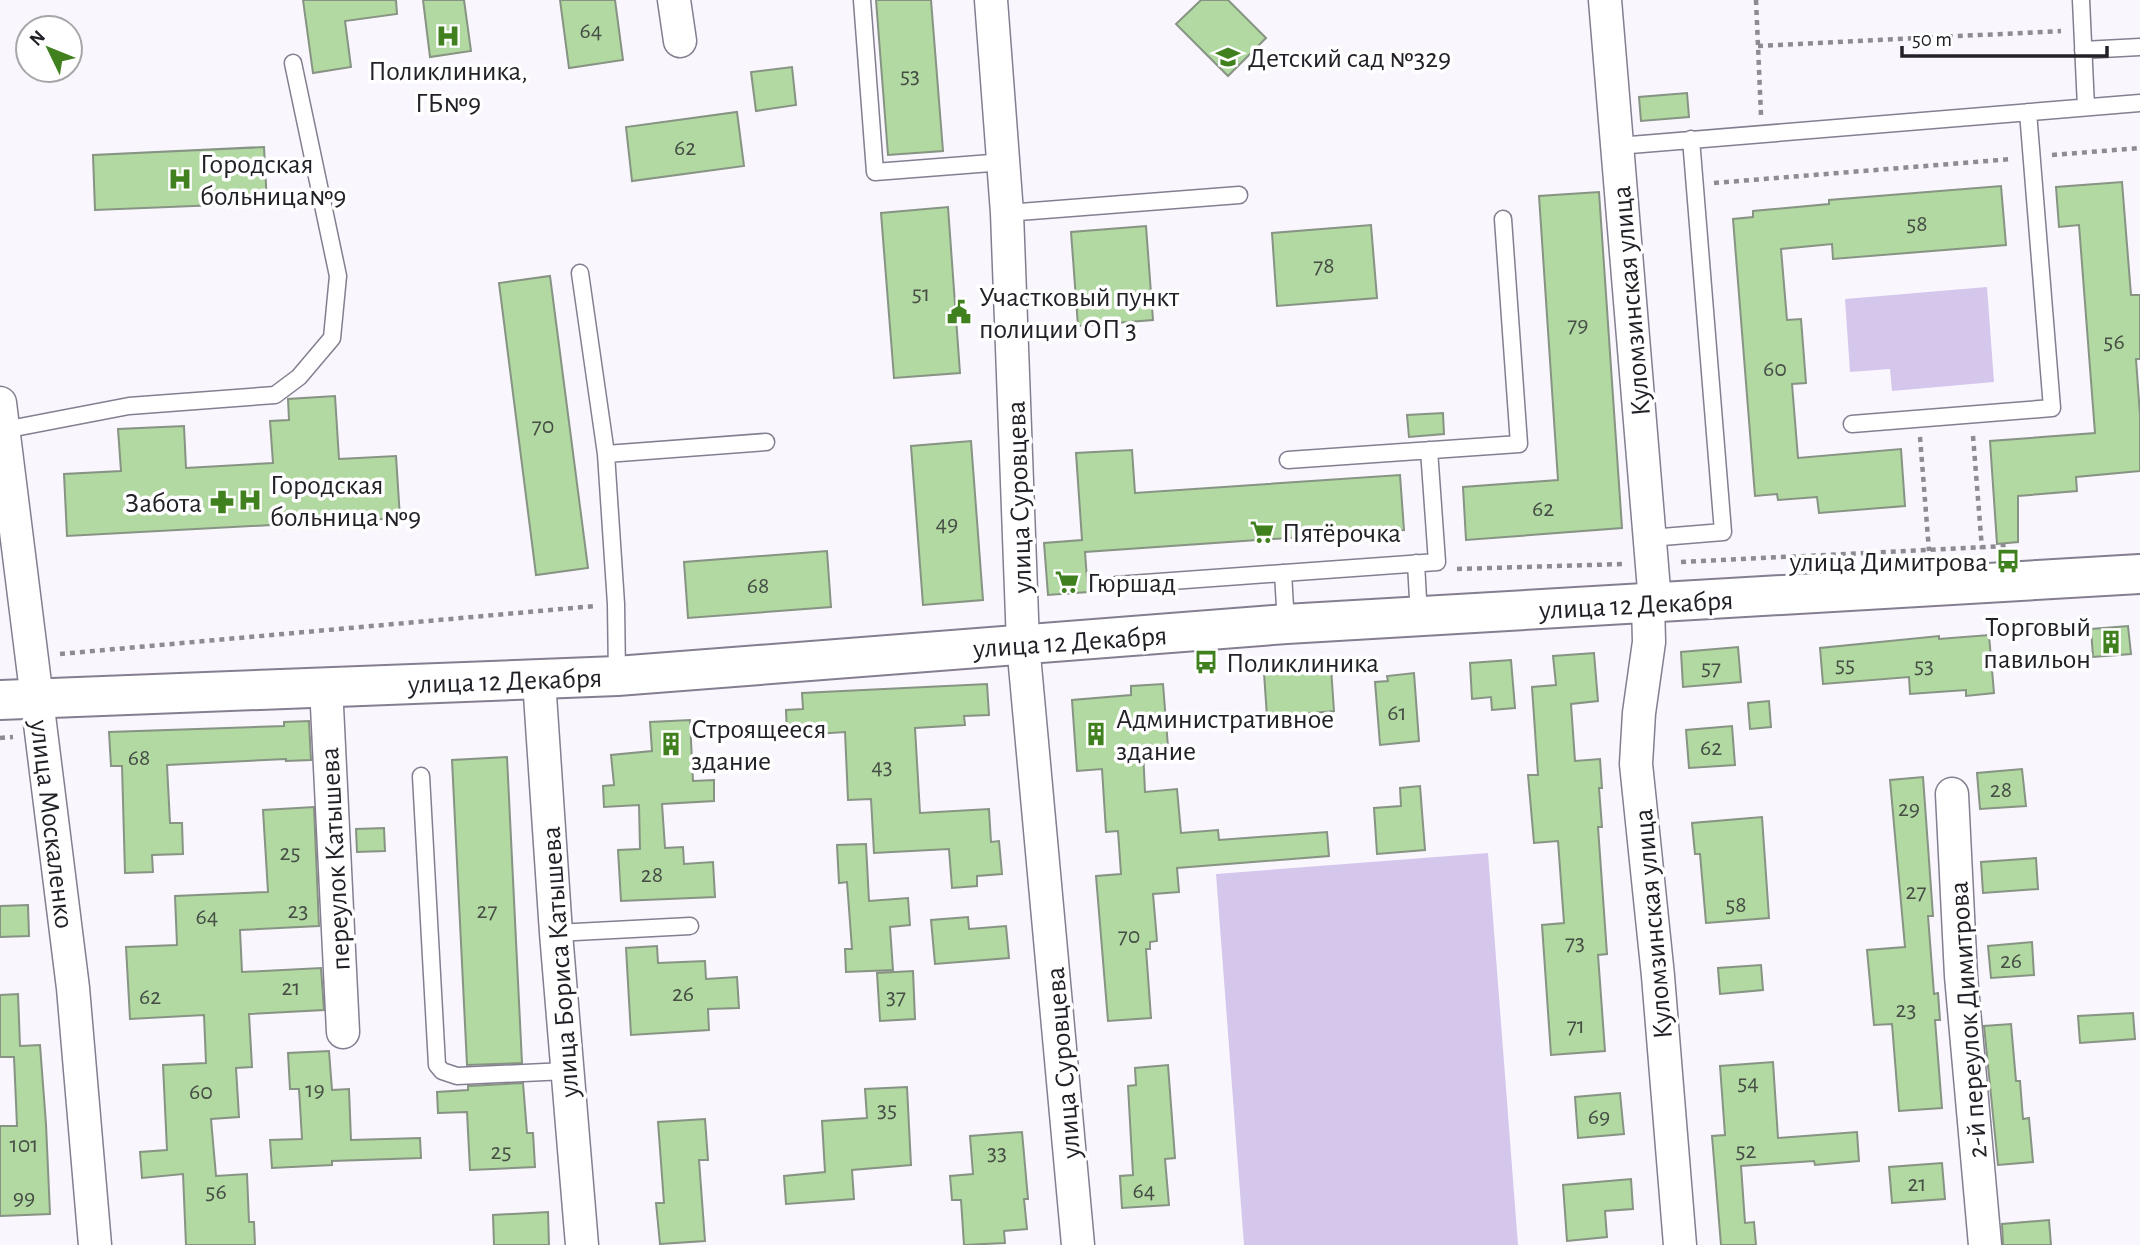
<svg xmlns="http://www.w3.org/2000/svg" width="2140" height="1245" font-family="'Alegreya Sans',sans-serif">
<style>
.green{fill:#d5c7ec}
.building{fill:#b1d9a1;stroke:#879383;stroke-width:2}
.lines{fill:none;stroke-linecap:round;stroke-linejoin:round}
.lane-casing{stroke:#847e90;stroke-width:19}
.street-casing{stroke:#847e90;stroke-width:35}
.secondary-casing{stroke:#847e90;stroke-width:42}
.path{stroke:#8e8b92;stroke-width:4.5;stroke-dasharray:5 5;stroke-linecap:butt}
.lane{stroke:#fff;stroke-width:16}
.street{stroke:#fff;stroke-width:32}
.secondary{stroke:#fff;stroke-width:38}
.labels{text-anchor:middle;stroke-width:7;stroke-linejoin:round;paint-order:stroke}
.number-label{font-size:24px;fill:#464e46}
.poi-label{font-size:28px;fill:#232027;stroke:#fff;text-anchor:start}
.street-label{font-size:28px;fill:#232027;stroke:#fff}
</style>
<rect width="100%" height="100%" fill="#f9f6fe"/>
<path class="green" d="M1987,287L1994,382L1892,391L1890,369L1850,372L1845,299Z
M1488,853L1518,1245H1244L1216,874Z"/>
<path class="building" d="M303,0H396L397,14L345,21L351,67L313,73Z
M423,0H464L471,51L430,57Z
M560,0H615L623,60L569,68Z
M876,0H931L943,151L888,155Z
M1201,0H1228L1266,38L1228,76L1176,24Z
M792,67L796,105L756,111L751,72Z
M1687,93L1689,117L1641,121L1639,97Z
M737,112L744,166L632,181L626,127Z
M264,147L267,203L95,210L93,155Z
M2122,182L2131,295H2140V359H2136L2140,415V471L2076,477L2077,491L2018,496V542L1997,544L1990,441L2095,433L2079,225L2059,227L2056,187Z
M2001,186L2006,245L1833,259L1832,244L1781,249L1787,320L1801,319L1806,383L1792,384L1798,458L1901,449L1905,506L1819,513L1817,497L1778,500L1777,494L1755,496L1733,219L1753,217V211L1829,204V200Z
M1599,192L1622,528L1466,540L1463,487L1558,480L1539,196Z
M948,207L960,373L894,378L881,213Z
M1371,225L1377,298L1277,306L1272,233Z
M1146,226L1153,320L1078,326L1071,232Z
M550,276L588,568L536,575L499,283Z
M335,396L339,459L396,456L400,518L67,536L64,474L121,471L118,429L184,426L186,468L273,463L270,421L289,420L288,399Z
M1443,413L1444,434L1409,437L1407,415Z
M971,441L983,600L923,605L911,446Z
M1132,450L1135,493L1400,475L1404,530L1085,552L1088,592L1048,595L1044,543L1082,540L1076,453Z
M827,551L831,607L688,618L684,562Z
M2128,626L2131,654L2093,657L2091,629Z
M1989,635L1994,693L1966,696V690L1910,694L1909,677L1823,684L1820,648L1939,636V639Z
M1738,647L1741,682L1683,687L1681,652Z
M1594,653L1598,701L1571,704L1575,761L1600,759L1602,788H1599L1602,827H1598L1607,954L1598,955L1605,1051L1551,1055L1542,925L1564,923L1558,841L1534,843L1528,775H1538L1532,687L1556,685L1553,656Z
M1511,660L1515,708L1492,710L1491,697L1472,699L1470,663Z
M1331,668L1334,711L1267,717L1264,673Z
M1414,673L1419,741L1380,745L1375,682L1388,681L1387,676Z
M987,684L989,715L964,716L965,725L915,728L920,813L989,809L991,842L999,841L1002,874L977,876V886L952,888L949,849L874,853L871,799L848,800L845,732L787,736L786,710L803,709L802,693Z
M1163,684L1168,747L1143,749L1145,792L1177,789L1181,833L1218,830L1219,840L1327,832L1329,856L1177,868L1179,892L1153,894L1157,941L1150,942V949H1146L1151,1018L1108,1021L1096,876L1121,874L1118,831L1106,832L1102,769L1077,771L1072,700L1131,695V686Z
M1769,701L1771,727L1750,729L1748,703Z
M690,720L693,781L714,780V801L662,804L665,848L683,847L684,864L713,862L715,897L621,901L618,850L640,849L639,805L604,807L603,786L614,785L611,755L652,751L650,722Z
M309,721L311,760L286,761V759L167,765L170,823H182L183,854L152,855L153,872L125,873L122,766H111L109,732L284,726V722Z
M1732,726L1735,765L1689,768L1686,730Z
M507,757L522,1063L467,1065L452,760Z
M2022,769L2026,806L1980,809L1977,773Z
M1923,777L1933,916H1928L1934,994L1938,993L1940,1020H1935L1942,1108L1899,1111L1892,1024L1874,1025L1867,950L1905,947L1890,780Z
M1420,786L1425,850L1377,854L1374,808L1401,806L1400,788Z
M314,807L319,926L240,930L242,972L321,968L324,1010L249,1014L252,1067L236,1068L239,1117L211,1119L216,1176L247,1174L249,1222H254L255,1245H186L183,1174L142,1178L140,1152L167,1150L163,1065L206,1063L204,1015L130,1019L126,947L177,945L175,896L268,892L263,810Z
M1762,817L1769,918L1706,923L1700,854H1695L1692,823Z
M384,828L385,851L357,852L356,829Z
M866,844L869,901L908,898L910,925L890,927L893,970L846,972L845,949H852L847,882L839,883L837,845Z
M2036,858L2038,889L1983,893L1981,862Z
M28,905L29,936L0,937V906Z
M968,917L969,929L1006,926L1009,958L935,964L931,920Z
M2032,942L2034,975L1991,978L1988,946Z
M657,946L658,963L705,961L706,979L737,977L739,1008L708,1009L709,1030L631,1035L626,948Z
M1761,965L1763,990L1720,994L1718,968Z
M913,971L915,1019L880,1021L877,973Z
M18,994L20,1046L40,1045L46,1124L50,1214L0,1216V1126H17L14,1057H0V995Z
M2133,1013L2135,1039L2080,1043L2078,1016Z
M2011,1024L2016,1081H2020L2023,1119L2029,1118L2033,1162L1998,1165L1984,1026Z
M329,1051L332,1090L349,1089L351,1140L420,1138L421,1158L332,1161V1165L272,1168L270,1140L302,1139L299,1089H290L288,1053Z
M1773,1062L1778,1138L1857,1132L1859,1161L1815,1165L1814,1161L1741,1166L1745,1223L1754,1222L1756,1245H1721L1712,1136L1725,1135L1720,1066Z
M1168,1065L1175,1158L1165,1159L1169,1205L1122,1208L1120,1176L1133,1175L1128,1086L1136,1085L1135,1068Z
M523,1083L527,1133H533L535,1167L470,1170L467,1112L438,1113L437,1092L468,1090V1086Z
M907,1087L911,1165L852,1170L854,1199L786,1204L784,1176L825,1172L822,1121L867,1118L865,1089Z
M1620,1093L1624,1134L1578,1138L1575,1097Z
M705,1119L708,1160H699L705,1241L660,1244L656,1203H664L658,1122Z
M1022,1132L1028,1199H1024L1027,1229L1004,1231L1005,1243L964,1245L961,1200H952L950,1176L973,1174L970,1136Z
M1942,1163L1945,1199L1892,1203L1889,1167Z
M1631,1179L1633,1209L1605,1211L1607,1237L1567,1241L1563,1185Z
M548,1212L549,1245H494L493,1215Z
M2049,1220L2051,1245H2003L2002,1224Z"/>
<g class="lines">
<g class="lane-casing">
<path id="lane" d="M862,0L875,172L1004,162
M2081,0L2086,107
M2083,50L2140,47
M1618,146L2140,103
M1007,213L1239,195
M580,273L606,454L616,604L617,676
M1852,424L2052,408L2028,112
M4,430L129,406L275,395L299,377L332,338L338,276L293,63
M606,454L766,442
M1288,460L1519,444L1503,219
M1650,538L1723,532L1691,139
M1416,563L1419,617
M1283,573L1286,624
M1116,585L1437,562L1429,450
M421,776L437,1065L442,1071L457,1076L566,1071
M556,933L690,926"/>
</g>
<g class="street-casing">
<path id="street" d="M674,0L680,41
M991,0L1007,213L1023,644L1078,1245
M1605,0L1655,602
M0,403L73,988L95,1245
M1648,603L1649,642L1639,713L1636,764L1658,976L1680,1245
M539,680L556,933L582,1245
M326,686L343,1032
M1952,794L1961,976L1985,1245"/>
</g>
<g class="secondary-casing">
<path id="secondary" d="M0,700L617,676L1286,624L2140,574"/>
</g>
<path class="path" d="M1756,0L1761,115
M1758,46L2061,31
M2052,155L2140,148
M1714,183L2012,159
M1973,436L1982,549
M1920,437L1929,551
M1681,562L2008,546
M1457,569L1623,564
M60,654L595,606
M0,738L13,737"/>
<use href="#lane" class="lane"/>
<use href="#street" class="street"/>
<use href="#secondary" class="secondary"/>
</g>
<defs>
<g id="hospital-bare" transform="scale(1.89)"><path d="M-5-5h3v3.5h4V-5h3V5h-3V1.5h-4V5h-3Z" fill="#41801f" stroke="#fff" stroke-width="2.5" paint-order="stroke"/></g>
<g id="school-bare" transform="scale(1.89)"><path d="M0-5L7-2L0 1L-7-2ZM-4 1L0 2.5L4 1V4Q0 6-4 4Z" fill="#41801f" stroke="#fff" stroke-width="2.5" paint-order="stroke"/></g>
<g id="civic-bare" transform="scale(1.89)"><path d="M-.6-6.5H3V-4.5H.6V-3L4-1V1h2V6H-6V1h2V-1L-.6-3ZM-1.2 2.5V6h2.4V2.5Z" fill="#41801f" stroke="#fff" stroke-width="2.5" paint-order="stroke"/></g>
<g id="pharmacy-bare" transform="scale(1.89)"><path d="M-2-6h4v4h4v4h-4v4h-4v-4h-4v-4h4Z" fill="#41801f" stroke="#fff" stroke-width="2.5" paint-order="stroke"/></g>
<g id="supermarket-bare" transform="scale(1.89)"><path d="M-6-5.5h2.5l.6 2H6L4.5 2H-2.5L-4.4-4H-6ZM-1.5 3.2a1.3 1.3 0 1 0 .1 0ZM3 3.2a1.3 1.3 0 1 0 .1 0Z" fill="#41801f" stroke="#fff" stroke-width="2.5" paint-order="stroke"/></g>
<g id="bus-bare" transform="scale(1.89)"><path d="M-5-6H5V4H4V6H2V4H-2V6H-4V4H-5ZM-3.5-4V0h7V-4ZM-3.5 1.2v1.5H-2V1.2ZM2 1.2v1.5H3.5V1.2Z" fill="#41801f" stroke="#fff" stroke-width="2.5" paint-order="stroke"/></g>
<g id="building-bare" transform="scale(1.89)"><path d="M-4-6H4V6H1V3H-1V6H-4ZM-2.5-4.3h1.7v1.8h-1.7ZM.8-4.3h1.7v1.8H.8ZM-2.5-1h1.7V.8h-1.7ZM.8-1h1.7V.8H.8Z" fill="#41801f" stroke="#fff" stroke-width="2.5" paint-order="stroke"/></g>
</defs>
<g fill-rule="evenodd">
<use href="#hospital-bare" x="448" y="36"/>
<use href="#school-bare" x="1228" y="57"/>
<use href="#hospital-bare" x="180" y="179"/>
<use href="#civic-bare" x="959" y="312"/>
<use href="#hospital-bare" x="250" y="500"/>
<use href="#pharmacy-bare" x="222" y="502"/>
<use href="#supermarket-bare" x="1262" y="532"/>
<use href="#bus-bare" x="2008" y="561"/>
<use href="#supermarket-bare" x="1067" y="582"/>
<use href="#building-bare" x="2111" y="642"/>
<use href="#bus-bare" x="1206" y="662"/>
<use href="#building-bare" x="1096" y="734"/>
<use href="#building-bare" x="671" y="744"/>
</g>
<g class="labels">
<g class="number-label">
<text x="591" y="38">64</text>
<text x="910" y="83">53</text>
<text x="685" y="155">62</text>
<text x="1917" y="231">58</text>
<text x="1324" y="273">78</text>
<text x="921" y="301">51</text>
<text x="1578" y="332">79</text>
<text x="2114" y="349">56</text>
<text x="1775" y="376">60</text>
<text x="543" y="433">70</text>
<text x="1543" y="516">62</text>
<text x="947" y="531">49</text>
<text x="758" y="593">68</text>
<text x="1845" y="672">55</text>
<text x="1924" y="673">53</text>
<text x="1711" y="675">57</text>
<text x="1397" y="720">61</text>
<text x="1711" y="755">62</text>
<text x="139" y="765">68</text>
<text x="882" y="774">43</text>
<text x="2001" y="797">28</text>
<text x="1909" y="816">29</text>
<text x="290" y="860">25</text>
<text x="652" y="882">28</text>
<text x="1916" y="899">27</text>
<text x="1736" y="912">58</text>
<text x="298" y="918">23</text>
<text x="487" y="918">27</text>
<text x="207" y="924">64</text>
<text x="1129" y="943">70</text>
<text x="1575" y="950">73</text>
<text x="2011" y="968">26</text>
<text x="291" y="995">21</text>
<text x="683" y="1001">26</text>
<text x="150" y="1004">62</text>
<text x="896" y="1004">37</text>
<text x="1906" y="1017">23</text>
<text x="1576" y="1033">71</text>
<text x="1748" y="1090">54</text>
<text x="315" y="1097">19</text>
<text x="201" y="1099">60</text>
<text x="887" y="1117">35</text>
<text x="1599" y="1124">69</text>
<text x="24" y="1152">101</text>
<text x="1746" y="1158">52</text>
<text x="501" y="1159">25</text>
<text x="997" y="1160">33</text>
<text x="1917" y="1191">21</text>
<text x="1144" y="1198">64</text>
<text x="216" y="1199">56</text>
<text x="24" y="1205">99</text>
</g>
<g class="poi-label">
<text x="1248" y="67">Детский сад №329</text>
<text x="448" y="80" text-anchor="middle">Поликлиника,<tspan x="448" dy="32">ГБ№9</tspan></text>
<text x="200" y="173">Городская<tspan x="200" dy="32">больница№9</tspan></text>
<text x="979" y="306">Участковый пункт<tspan x="979" dy="32">полиции ОП 3</tspan></text>
<text x="270" y="494">Городская<tspan x="270" dy="32">больница №9</tspan></text>
<text x="202" y="512" text-anchor="end">Забота</text>
<text x="1282" y="542">Пятёрочка</text>
<text x="1988" y="571" text-anchor="end">улица Димитрова</text>
<text x="1087" y="592">Гюршад</text>
<text x="2091" y="636" text-anchor="end">Торговый<tspan x="2091" dy="32">павильон</tspan></text>
<text x="1226" y="672">Поликлиника</text>
<text x="1116" y="728">Административное<tspan x="1116" dy="32">здание</tspan></text>
<text x="691" y="738">Строящееся<tspan x="691" dy="32">здание</tspan></text>
</g>
<g class="street-label">
<text transform="translate(1630 301) rotate(-95)" y="10">Куломзинская улица</text>
<text transform="translate(1018 497) rotate(-92)" y="10">улица Суровцева</text>
<text transform="translate(1636 604) rotate(-3)" y="10">улица 12 Декабря</text>
<text transform="translate(1070 641) rotate(-4)" y="10">улица 12 Декабря</text>
<text transform="translate(505 680) rotate(-2)" y="10">улица 12 Декабря</text>
<text transform="translate(53 824) rotate(83)" y="10">улица Москаленко</text>
<text transform="translate(334 859) rotate(-93)" y="10">переулок Катышева</text>
<text transform="translate(1652 924) rotate(-95)" y="10">Куломзинская улица</text>
<text transform="translate(559 962) rotate(-94)" y="10">улица Бориса Катышева</text>
<text transform="translate(1967 1020) rotate(-94)" y="10">2-й переулок Димитрова</text>
<text transform="translate(1062 1063) rotate(-95)" y="10">улица Суровцева</text>
</g>
</g>
<g transform="translate(49 49) rotate(313)"><circle r="33" fill="#ffffff" stroke="#a7a6a9" stroke-width="2"/>
<path d="M0-5L12 26L0 18L-12 26Z" fill="#41801f"/>
<text y="-10" font-size="19" font-weight="bold" text-anchor="middle" fill="#232027">N</text>
</g>
<path d="M1902 46v10h205v-10" fill="none" stroke="#232027" stroke-width="3.5"/>
<text x="1912" y="46" font-size="21" fill="#232027" stroke="#ffffff" stroke-width="5" paint-order="stroke">50 m</text>
</svg>
